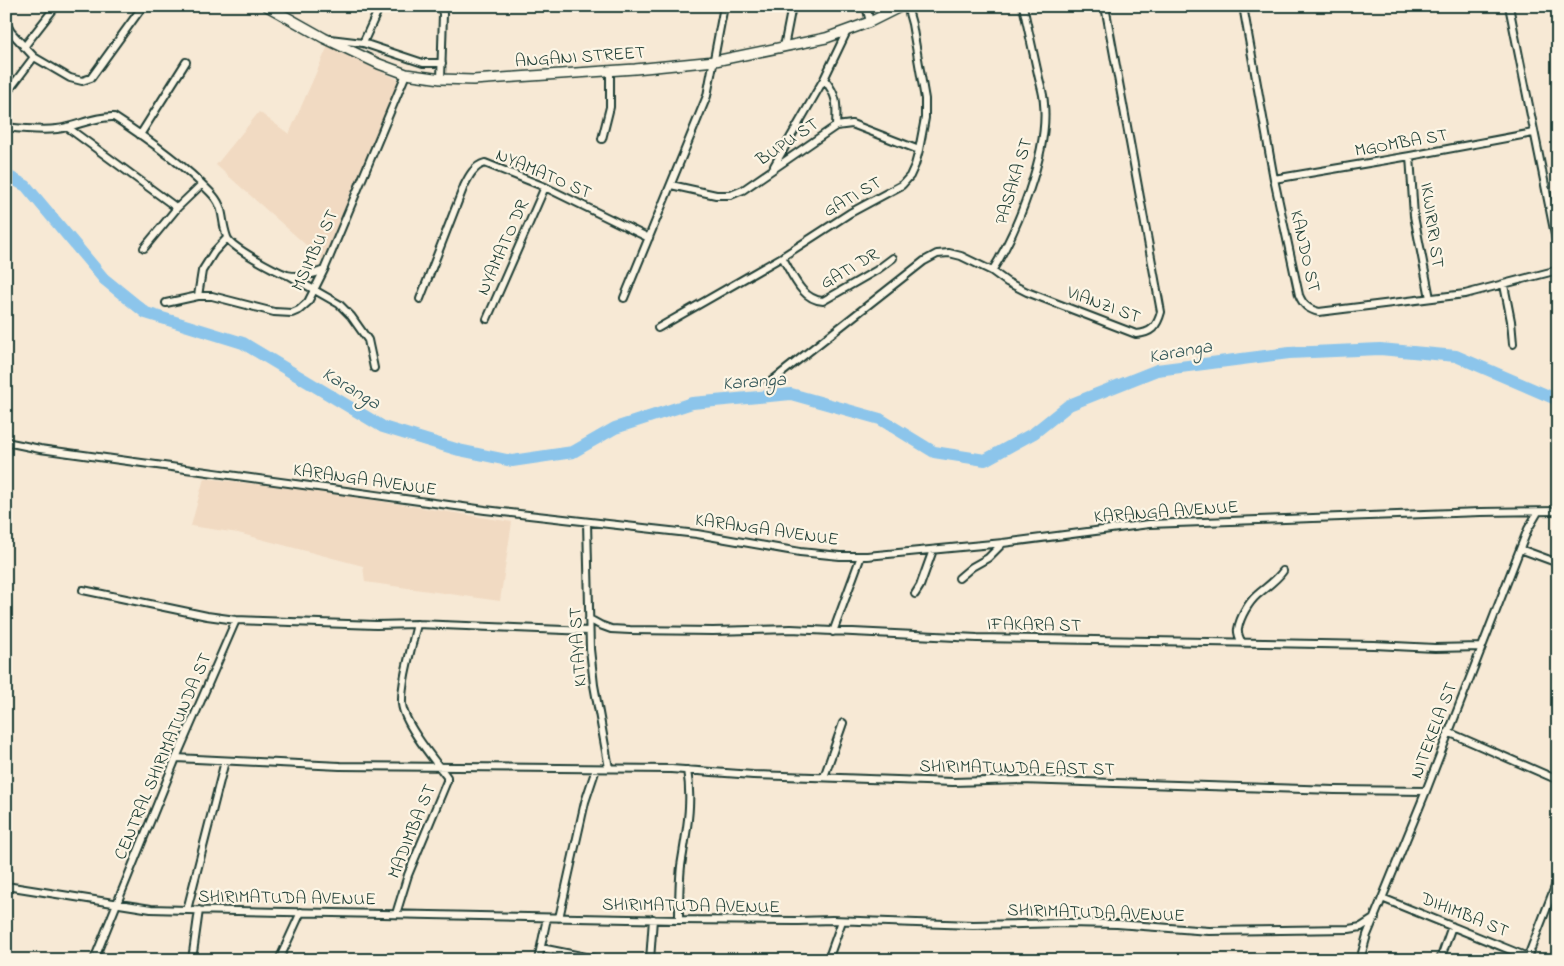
<svg xmlns="http://www.w3.org/2000/svg" width="1564" height="966" font-family="'Indie Flower',sans-serif">
<style>
.built{fill:#f1dac2}
.lines{fill:none;stroke-linecap:round;stroke-linejoin:round}
.river{stroke:#8cc5eb;stroke-width:12}
.street-casing{stroke:#1f3d34;stroke-width:10}
.secondary-casing{stroke:#1f3d34;stroke-width:12}
.street{stroke:#fcf5e5;stroke-width:6}
.secondary{stroke:#fcf5e5;stroke-width:9}
.labels{text-anchor:middle;stroke-width:4.5;stroke-linejoin:round;paint-order:stroke}
.street-label{font-size:18px;fill:#1f3d34;stroke:#fcf5e5}
.water-label{font-size:19px;font-style:italic;fill:#355859;stroke:#fcf5e5}
</style>
<rect width="100%" height="100%" fill="#f7e9d5"/>
<filter id="ink" filterUnits="userSpaceOnUse"><feTurbulence type="fractalNoise" baseFrequency=".02" numOctaves="2"/><feDisplacementMap in="SourceGraphic" scale="10" xChannelSelector="R" yChannelSelector="G"/><feConvolveMatrix kernelMatrix="1 2 1 2 8 2 1 2 1" color-interpolation-filters="sRGB"/></filter>
<g filter="url(#ink)">
<path class="built" d="M328,46L399,80L323,260L216,165L259,112L289,134Z
M204,478L317,491L512,522L500,601L365,582L363,566L238,533L191,526Z"/>
<g class="lines">
<path class="river" d="M6,175L26,186L104,279L146,313L243,343L383,427L459,450L512,461L573,452L615,428L692,403L791,394L880,419L934,452L985,460L1034,433L1069,405L1157,370L1289,353L1380,349L1456,356L1558,400"/>
<g class="street-casing">
<path id="street" d="M866,6L870,22
M1243,6L1274,179L1299,295C1303,305 1308,309 1319,312L1465,294L1558,270
M1509,6L1558,250
M6,23L11,32L34,57L70,78L82,81L91,78L143,6
M330,39L363,43L423,63H442
M363,43L380,6
M24,47L56,6
M784,47L792,6
M441,79L443,14L441,6
M824,79C838,96 837,105 836,126
M6,94L34,57
M6,127C23,129 40,131 57,129C76,127 94,116 114,117C148,139 182,163 210,192C226,208 220,218 227,237C230,247 276,271 287,275C300,278 312,275 324,270
M67,127L177,208
M140,135L186,62
M602,139L610,107V71
M1410,156L1414,216L1430,298
M774,166L824,79L847,31
M1274,179L1410,156L1533,133
M671,185L716,195H731L743,190L836,126L852,124L919,150
M144,248L177,208L202,184
M782,257C792,273 801,300 823,301L877,270L893,258
M992,271C1017,232 1049,151 1044,104C1044,94 1040,84 1038,74C1033,51 1028,29 1023,6
M290,276L339,304L351,316L368,340L374,368
M1504,285L1511,321L1513,344
M198,296L202,271L214,252L227,238
M624,298L707,96L724,6
M420,299L464,186C469,176 474,166 485,163L545,187L649,238
M166,303L198,296H212L274,312L292,313L299,310L308,302L324,270L406,74
M487,319L545,187
M658,328L782,257L850,213L902,185L910,176L915,165L919,150L925,118V99L912,24L907,6
M769,383L924,261L937,254L949,253L961,256L992,271L1007,282L1027,292L1136,334C1151,333 1157,327 1161,312L1105,6
M6,442L40,449L485,510L697,534L800,552L840,556H867L1003,543L1149,524L1481,512L1558,511
M587,522L590,649L594,685L609,768
M1520,549L1558,563
M959,578L972,567L988,558L1003,543
M83,590L207,616L236,620L376,625L417,624L589,631
M915,594L920,586L933,550
M589,619L600,625L611,629L630,630L713,631L791,629L977,638L1374,645L1435,648L1481,647
M833,632L861,556
M1242,643C1240,639 1237,634 1238,629C1240,617 1249,602 1257,595C1266,587 1276,581 1283,571
M1448,732L1558,780
M176,758L340,766L671,769L753,775L953,782L1021,780L1335,790L1426,791
M824,777L843,723
M6,886L151,909L187,910L679,920L798,921L832,920L973,925L1067,923L1117,924L1209,931L1349,929L1361,927L1375,918
M1382,898L1535,960
M187,910L225,761
M396,914L408,875L447,781V777C435,761 404,724 402,704C401,682 412,646 417,624
M559,918L585,802L596,769
M679,920C679,902 679,884 681,866C686,834 693,803 687,770
M541,948L601,960
M1527,959L1558,879
M94,960L176,758L236,620
M192,960L199,910
M279,960L301,912
M538,960L547,918
M650,960L653,919
M828,960L842,921
M1360,960L1367,935L1426,791L1520,549L1528,529L1538,512
M1440,960L1452,926"/>
</g>
<g class="secondary-casing">
<path id="secondary" d="M267,6L324,38L379,64L406,74L441,79L473,80L635,69L715,61L826,38L870,22L902,6"/>
</g>
<use href="#street" class="street"/>
<use href="#secondary" class="secondary"/>
</g>
</g>
<g class="labels">
<g class="street-label">
<text transform="translate(580 56) rotate(-4)" y="6">ANGANI STREET</text>
<text transform="translate(787 141) rotate(-34)" y="6">BUPU ST</text>
<text transform="translate(1401 142) rotate(-10)" y="6">MGOMBA ST</text>
<text transform="translate(544 173) rotate(23)" y="6">NYAMATO ST</text>
<text transform="translate(1013 181) rotate(-73)" y="6">PASAKA ST</text>
<text transform="translate(852 196) rotate(-30)" y="6">GATI ST</text>
<text transform="translate(1433 225) rotate(82)" y="6">IKWIRIRI ST</text>
<text transform="translate(502 247) rotate(-66)" y="6">NYAMATO DR</text>
<text transform="translate(314 250) rotate(-65)" y="6">MSIMBU ST</text>
<text transform="translate(1306 251) rotate(77)" y="6">KANDO ST</text>
<text transform="translate(849 268) rotate(-30)" y="6">GATI DR</text>
<text transform="translate(1104 304) rotate(20)" y="6">VIANZI ST</text>
<text transform="translate(365 479) rotate(8)" y="6">KARANGA AVENUE</text>
<text transform="translate(1166 511) rotate(-4)" y="6">KARANGA AVENUE</text>
<text transform="translate(767 529) rotate(8)" y="6">KARANGA AVENUE</text>
<text transform="translate(1034 624) rotate(1)" y="6">IFAKARA ST</text>
<text transform="translate(577 647) rotate(-94)" y="6">KITAYA ST</text>
<text transform="translate(1433 730) rotate(-69)" y="6">NITEKELA ST</text>
<text transform="translate(162 756) rotate(-67)" y="6">CENTRAL SHIRIMATUNDA ST</text>
<text transform="translate(1017 767) rotate(1)" y="6">SHIRIMATUNDA EAST ST</text>
<text transform="translate(411 831) rotate(-68)" y="6">MADIMBA ST</text>
<text transform="translate(287 897) rotate(1)" y="6">SHIRIMATUDA AVENUE</text>
<text transform="translate(691 905) rotate(1)" y="6">SHIRIMATUDA AVENUE</text>
<text transform="translate(1096 912) rotate(2)" y="6">SHIRIMATUDA AVENUE</text>
<text transform="translate(1465 914) rotate(22)" y="6">DIHIMBA ST</text>
</g>
<g class="water-label">
<text transform="translate(1180 350) rotate(-10)" y="7">Karanga</text>
<text transform="translate(754 380) rotate(-4)" y="7">Karanga</text>
<text transform="translate(352 387) rotate(31)" y="7">Karanga</text>
</g>
</g>
<rect width="1564" height="966" fill="none" stroke="#fcf5e5" stroke-width="25"/>
<rect x="12" y="12" width="1539" height="941" fill="none" stroke="#1f3d34" stroke-width="2" filter="url(#ink)"/>
</svg>
